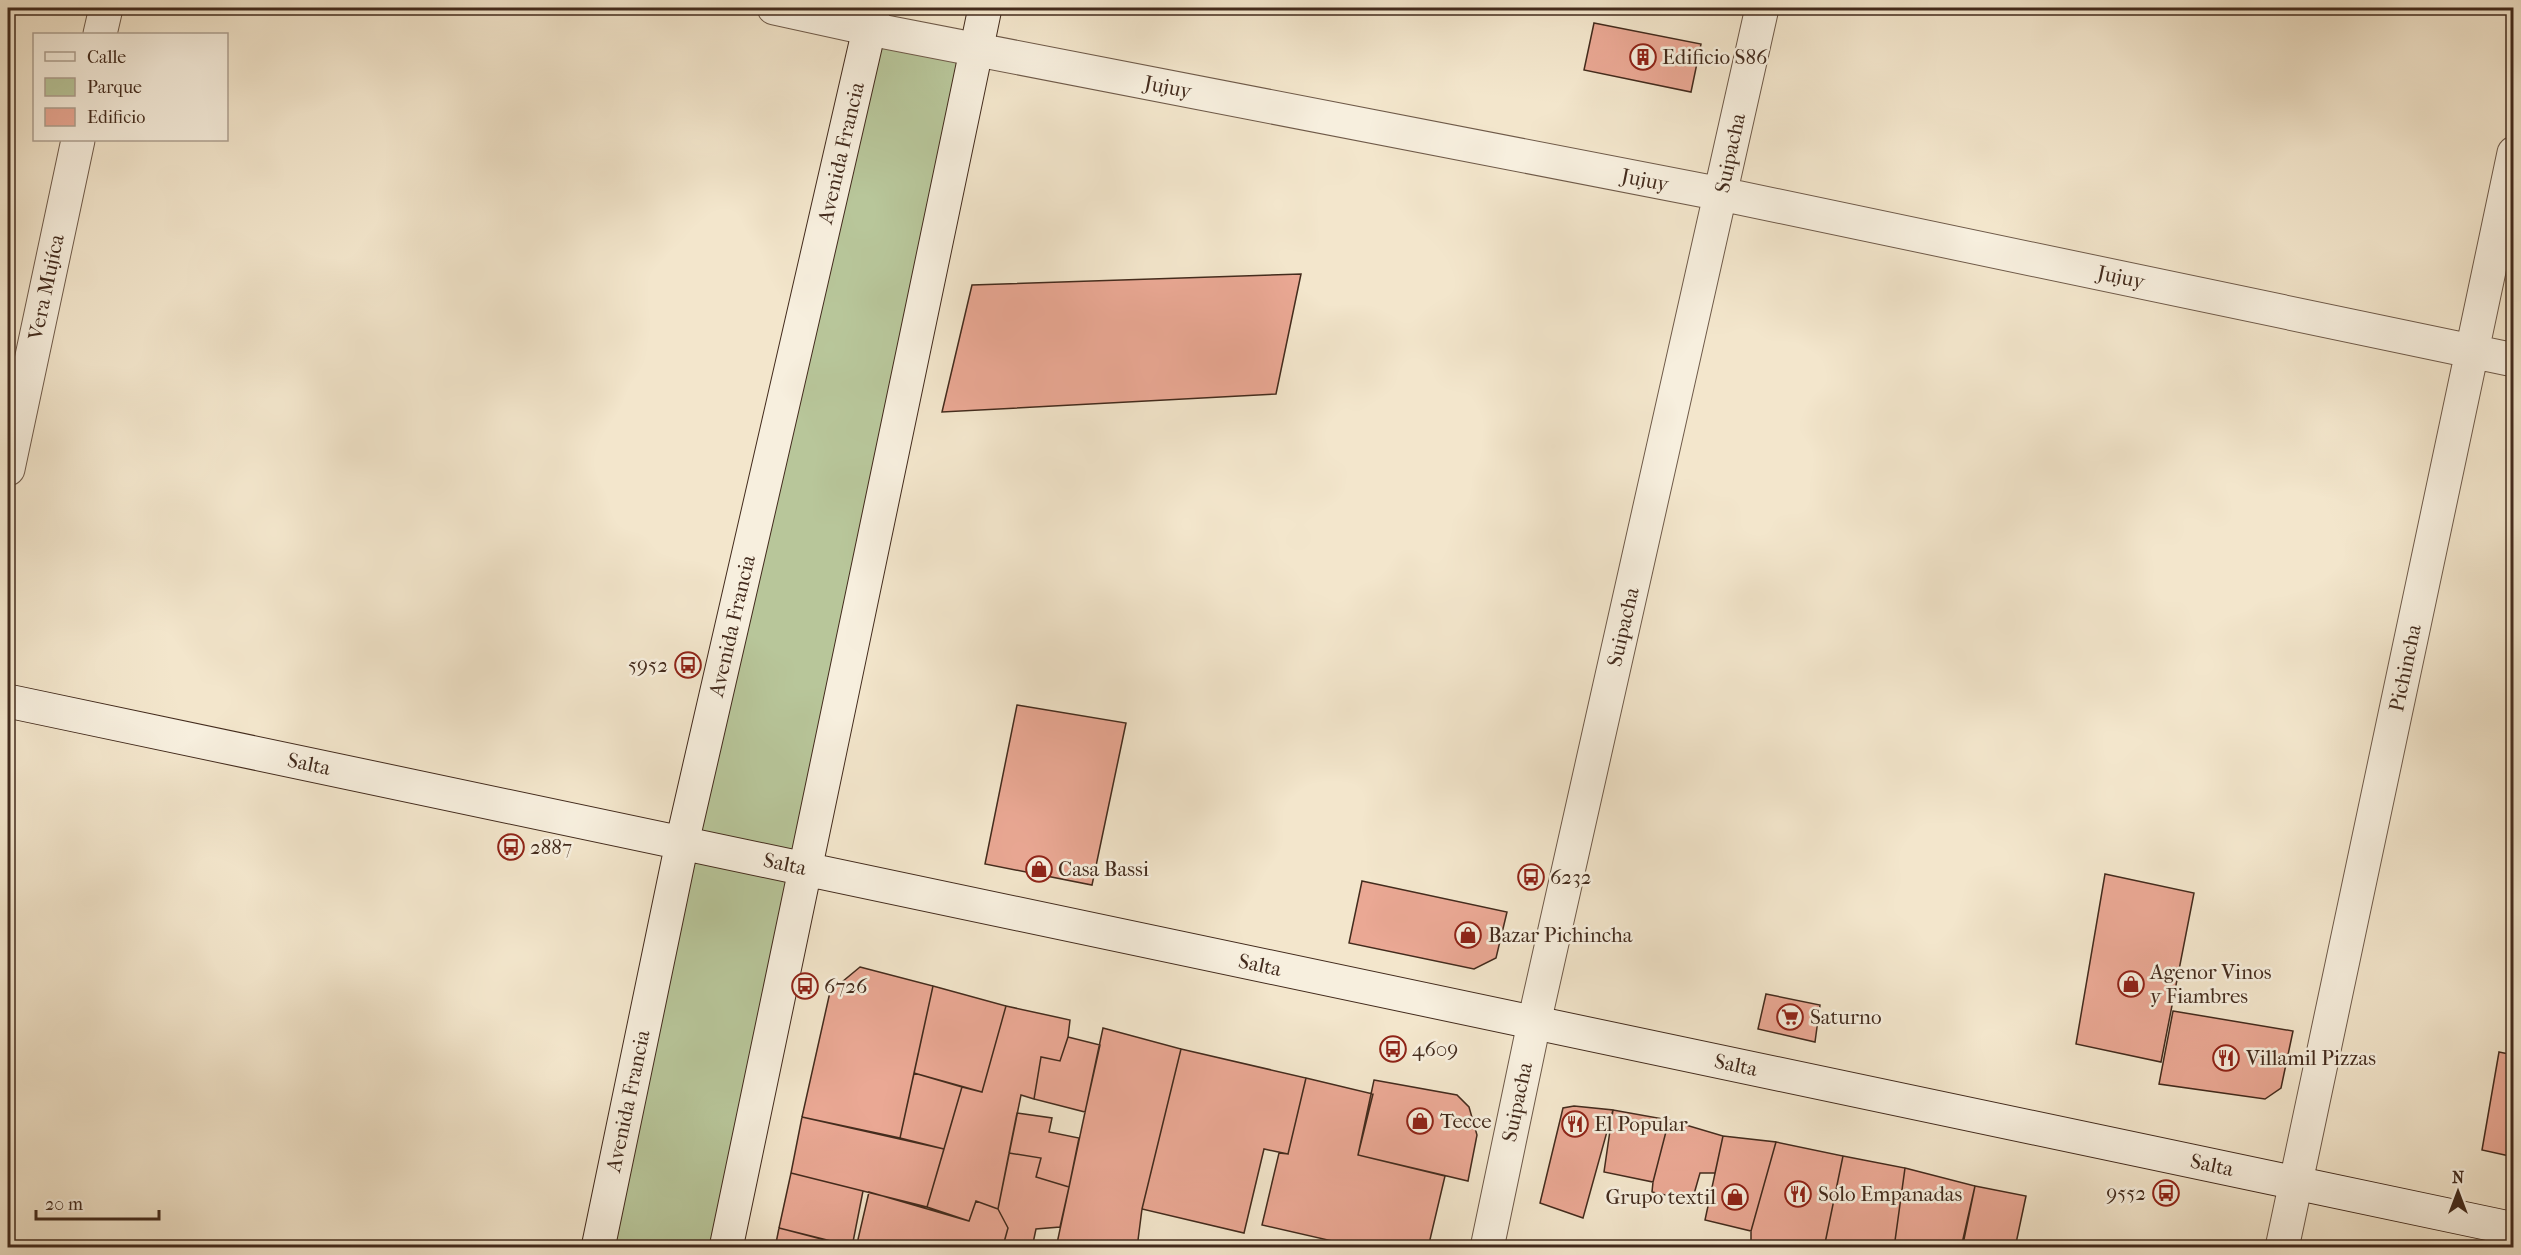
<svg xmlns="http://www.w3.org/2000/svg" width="2521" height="1255" font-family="'IM FELL French Canon',serif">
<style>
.green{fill:#b8c69a;stroke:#7e785c;stroke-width:1.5}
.building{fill:#eaa894;stroke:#432b1d;stroke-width:1.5}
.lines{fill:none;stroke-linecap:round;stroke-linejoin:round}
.street-casing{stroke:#6f5a49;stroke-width:35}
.secondary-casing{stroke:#432b1d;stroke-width:35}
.street{stroke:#f7efde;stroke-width:33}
.secondary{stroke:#f7efde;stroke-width:33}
.labels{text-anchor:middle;stroke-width:5;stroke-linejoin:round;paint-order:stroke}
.poi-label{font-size:21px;fill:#432b1d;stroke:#f7efde;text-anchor:start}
.street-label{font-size:21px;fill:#432b1d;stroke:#f7efde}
</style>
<rect width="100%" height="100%" fill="#f3e6cc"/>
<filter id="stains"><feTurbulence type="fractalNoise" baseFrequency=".00333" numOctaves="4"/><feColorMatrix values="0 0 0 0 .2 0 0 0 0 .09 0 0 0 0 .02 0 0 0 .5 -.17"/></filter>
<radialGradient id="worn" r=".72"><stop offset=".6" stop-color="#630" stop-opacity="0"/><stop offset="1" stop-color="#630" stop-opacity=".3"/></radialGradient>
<path class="green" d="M870,29L976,49L726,1247L598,1248Z"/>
<path class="building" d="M1594,23L1701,44L1691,92L1584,70Z
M1301,274L1276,394L942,412L972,285Z
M1017,705L1126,723L1092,885L985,864Z
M2105,874L2194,893L2161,1062L2076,1044Z
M1362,881L1507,912L1496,958L1474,969L1349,943Z
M860,967L933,986L900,1138L802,1117L830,992Z
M933,986L1006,1006L982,1092L914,1073Z
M1766,994L1820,1005L1815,1042L1758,1029Z
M1006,1006L1070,1020L1068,1037L1060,1061L1041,1057L1034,1099L1021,1095L998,1209L976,1201L969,1221L927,1207L962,1087L982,1092Z
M2173,1011L2293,1031L2281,1088L2265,1099L2159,1084Z
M1103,1028L1181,1049L1142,1209L1137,1248H1056Z
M1068,1037L1100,1045L1085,1112L1034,1099L1041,1057L1060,1061Z
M1181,1049L1306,1078L1288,1154L1264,1149L1244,1233L1142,1209Z
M2499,1052L2514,1055V1157L2482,1150Z
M914,1073L962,1087L944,1149L900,1138Z
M1306,1078L1373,1094L1358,1155L1445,1176L1428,1248H1350V1245L1262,1225L1279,1153L1288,1154Z
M1374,1080L1457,1095L1469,1107L1477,1135L1468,1181L1358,1155Z
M1574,1106L1613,1110L1583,1218L1540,1203L1563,1108Z
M1613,1110L1669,1120L1653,1182L1604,1172Z
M1017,1113L1052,1118L1049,1132L1079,1138L1069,1187L1036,1177L1041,1158L1009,1153Z
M802,1117L944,1149L927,1207L791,1173Z
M1669,1120L1723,1136L1715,1173H1700L1692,1201L1652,1192L1653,1182Z
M1723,1136L1776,1142L1751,1231L1705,1220Z
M1776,1142L1843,1156L1824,1248H1751V1231Z
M1009,1153L1041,1158L1036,1177L1069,1187L1060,1227L1036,1229L1032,1248L1003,1246L1008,1228L998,1209Z
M1843,1156L1905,1168L1894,1248H1824Z
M1905,1168L1975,1186L1961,1248H1894Z
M791,1173L863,1191L852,1247L779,1228Z
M1975,1186L2026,1196L2015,1248H1978L1963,1244Z
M869,1192L969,1221L976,1201L998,1209L1008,1228L1003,1246L1014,1248H856Z
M779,1228L859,1248H775Z"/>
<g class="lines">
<g class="street-casing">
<path id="street" d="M774,8L870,29L1721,194L2514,360
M100,34L106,8
M8,469L78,140
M1487,1248L1534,1023L1762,8
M2282,1248L2514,153"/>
</g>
<g class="secondary-casing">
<path id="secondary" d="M8,701L2514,1229
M598,1248L682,843L874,8
M726,1248L985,8"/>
</g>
<use href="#street" class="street"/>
<use href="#secondary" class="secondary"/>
</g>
<defs>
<g id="building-ring" transform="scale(1.35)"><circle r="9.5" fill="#f7efde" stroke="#8f2418" stroke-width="1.5"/><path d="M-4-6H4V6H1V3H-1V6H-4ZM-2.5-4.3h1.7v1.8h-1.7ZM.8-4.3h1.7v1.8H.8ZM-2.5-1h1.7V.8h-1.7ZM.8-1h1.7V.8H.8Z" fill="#8f2418"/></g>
<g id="bus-ring" transform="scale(1.35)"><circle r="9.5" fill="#f7efde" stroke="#8f2418" stroke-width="1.5"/><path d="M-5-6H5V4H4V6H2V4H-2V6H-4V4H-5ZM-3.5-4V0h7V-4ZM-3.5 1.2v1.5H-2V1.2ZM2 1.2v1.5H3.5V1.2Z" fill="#8f2418"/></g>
<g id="shop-ring" transform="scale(1.35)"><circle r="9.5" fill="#f7efde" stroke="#8f2418" stroke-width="1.5"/><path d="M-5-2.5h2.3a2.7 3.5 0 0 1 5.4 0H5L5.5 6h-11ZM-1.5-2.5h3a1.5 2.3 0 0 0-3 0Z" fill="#8f2418"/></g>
<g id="supermarket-ring" transform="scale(1.35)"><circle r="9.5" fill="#f7efde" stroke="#8f2418" stroke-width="1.5"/><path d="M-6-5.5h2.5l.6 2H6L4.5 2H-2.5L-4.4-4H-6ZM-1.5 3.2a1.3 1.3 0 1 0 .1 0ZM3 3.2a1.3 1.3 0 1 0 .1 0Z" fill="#8f2418"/></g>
<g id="restaurant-ring" transform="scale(1.35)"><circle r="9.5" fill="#f7efde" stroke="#8f2418" stroke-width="1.5"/><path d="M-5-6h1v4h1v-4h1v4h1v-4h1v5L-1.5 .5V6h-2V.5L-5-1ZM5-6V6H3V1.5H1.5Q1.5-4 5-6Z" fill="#8f2418"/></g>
</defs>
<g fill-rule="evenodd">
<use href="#building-ring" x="1643" y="57"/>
<use href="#bus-ring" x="688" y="665"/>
<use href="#bus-ring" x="511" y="847"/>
<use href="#shop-ring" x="1039" y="869"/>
<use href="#bus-ring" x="1531" y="877"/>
<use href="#shop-ring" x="1468" y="935"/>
<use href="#shop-ring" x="2131" y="984"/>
<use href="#bus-ring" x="805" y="986"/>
<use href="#supermarket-ring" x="1790" y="1017"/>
<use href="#bus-ring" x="1393" y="1049"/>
<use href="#restaurant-ring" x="2226" y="1058"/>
<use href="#shop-ring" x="1420" y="1121"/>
<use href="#restaurant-ring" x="1575" y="1124"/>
<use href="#bus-ring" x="2166" y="1193"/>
<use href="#restaurant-ring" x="1798" y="1194"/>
<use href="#shop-ring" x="1735" y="1197"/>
</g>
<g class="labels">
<g class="poi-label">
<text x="1662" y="64">Edificio S86</text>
<text x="668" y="672" text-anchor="end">5952</text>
<text x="530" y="854">2887</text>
<text x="1058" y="876">Casa Bassi</text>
<text x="1550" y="884">6232</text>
<text x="1488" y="942">Bazar Pichincha</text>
<text x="2150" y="979">Agenor Vinos<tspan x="2150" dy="24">y Fiambres</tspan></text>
<text x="824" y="993">6726</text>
<text x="1810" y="1024">Saturno</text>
<text x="1412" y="1056">4609</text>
<text x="2246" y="1065">Villamil Pizzas</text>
<text x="1440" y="1128">Tecce</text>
<text x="1594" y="1131">El Popular</text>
<text x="2146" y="1200" text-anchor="end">9552</text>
<text x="1818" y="1201">Solo Empanadas</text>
<text x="1716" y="1204" text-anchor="end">Grupo textil</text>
</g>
<g class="street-label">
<text transform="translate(1168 87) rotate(11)" y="7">Jujuy</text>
<text transform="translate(841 153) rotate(-77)" y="7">Avenida Francia</text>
<text transform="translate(1730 153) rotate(-78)" y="7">Suipacha</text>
<text transform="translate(1645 180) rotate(11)" y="7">Jujuy</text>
<text transform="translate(2121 277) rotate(12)" y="7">Jujuy</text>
<text transform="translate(46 287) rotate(-78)" y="7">Vera Mujíca</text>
<text transform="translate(732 626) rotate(-77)" y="7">Avenida Francia</text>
<text transform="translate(1623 627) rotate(-77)" y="7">Suipacha</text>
<text transform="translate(2405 668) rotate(-78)" y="7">Pichincha</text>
<text transform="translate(309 764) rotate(12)" y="7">Salta</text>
<text transform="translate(785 864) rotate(12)" y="7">Salta</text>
<text transform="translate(1260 965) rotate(12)" y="7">Salta</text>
<text transform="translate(1736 1065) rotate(12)" y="7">Salta</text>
<text transform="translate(628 1101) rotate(-78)" y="7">Avenida Francia</text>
<text transform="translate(1517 1102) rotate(-78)" y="7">Suipacha</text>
<text transform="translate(2212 1165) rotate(12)" y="7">Salta</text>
</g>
</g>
<rect width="2521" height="1255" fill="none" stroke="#f3e6cc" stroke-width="30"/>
<rect x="9" y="9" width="2503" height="1237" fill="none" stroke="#432b1d" stroke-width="3"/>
<rect x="15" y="15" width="2491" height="1225" fill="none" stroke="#432b1d" stroke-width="1.5"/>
<rect x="33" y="33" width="195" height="108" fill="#f7efde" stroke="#afa191" stroke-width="1.5"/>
<rect x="45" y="52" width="30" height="9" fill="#f7efde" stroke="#afa191" stroke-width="1.5"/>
<text x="87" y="63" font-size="18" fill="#432b1d">Calle</text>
<rect x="45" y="78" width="30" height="18" fill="#b8c69a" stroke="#afa191" stroke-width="1.5"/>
<text x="87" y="93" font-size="18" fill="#432b1d">Parque</text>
<rect x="45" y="108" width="30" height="18" fill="#eaa894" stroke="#afa191" stroke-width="1.5"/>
<text x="87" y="123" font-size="18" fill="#432b1d">Edificio</text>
<g transform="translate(2458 1192)" stroke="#f7efde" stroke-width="4.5" paint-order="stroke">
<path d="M0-4.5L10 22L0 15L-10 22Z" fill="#432b1d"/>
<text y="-9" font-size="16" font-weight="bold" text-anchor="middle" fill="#432b1d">N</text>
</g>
<path d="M36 1210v9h123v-9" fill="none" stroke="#432b1d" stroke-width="3"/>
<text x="45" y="1210" font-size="18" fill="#432b1d" stroke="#f7efde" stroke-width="4.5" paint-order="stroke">20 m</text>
<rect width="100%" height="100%" filter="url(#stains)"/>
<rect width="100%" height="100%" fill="url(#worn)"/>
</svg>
